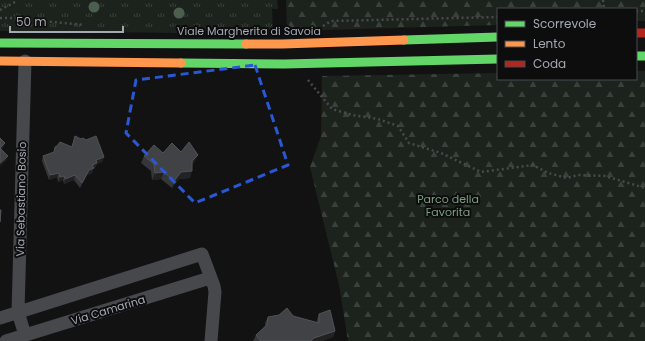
<svg xmlns="http://www.w3.org/2000/svg" width="645" height="341" font-family="Poppins,sans-serif">
<style>
.grass{fill:url(#grass-tufts)}
.forest{fill:url(#forest-firs)}
.lines{fill:none;stroke-linecap:round;stroke-linejoin:round}
.path{stroke:#484a4d;stroke-width:2.5;stroke-dasharray:2 3;stroke-linecap:butt}
.street{stroke:#47484b;stroke-width:13}
.fast{stroke:#63d668;stroke-width:9}
.slow{stroke:#ff974d;stroke-width:9}
.jam{stroke:#b3261e;stroke-width:9}
.tree{fill:#4c5e4e}
.wall{fill:#353637}
.shaded-wall{fill:#222223}
.building{fill:#414245;stroke:#515256}
.marked{fill:none;stroke:#2a57d4;stroke-width:3;stroke-dasharray:8 5;stroke-linejoin:round}
.labels{text-anchor:middle;stroke-width:4;stroke-linejoin:round;paint-order:stroke}
.street-label{font-size:11px;fill:#a4a8b3;stroke:#0d0d0e}
.park-label{font-size:11px;fill:#7c9d7f;stroke:#0d0d0e}
</style>
<defs>
<pattern id="grass-tufts" width="24" height="20" patternUnits="userSpaceOnUse"><rect width="24" height="20" fill="#1c231d"/><path d="M3 7l-1-3M5 7V3M7 7l1-3M15 17l-1-3M17 17v-4M19 17l1-3" fill="none" stroke="#3a403b"/></pattern>
<pattern id="forest-firs" width="22" height="20" patternUnits="userSpaceOnUse"><rect width="22" height="20" fill="#1c231d"/><path d="M5 1l3.5 6h-7zM16 11l3.5 6h-7z" fill="#3a403b"/></pattern>
</defs>
<rect width="100%" height="100%" fill="#121213"/>
<path class="grass" d="M0,0H277L278,9H272L273,34L0,31Z"/>
<path class="forest" d="M286,0H645V21H636V9H498V25L287,31Z
M636,71H645V341H348L339,285L310,167L321,136L322,76L498,73V79H636Z"/>
<g class="lines">
<path class="path" d="M603,0L604,9
M0,10L15,2L16,0
M636,11H645
M0,18H12L84,25
M323,26L331,21L498,17
M308,80L332,109L352,115L378,119L398,126L409,143L441,153L481,172L533,165L548,173L567,178L578,175L605,176L645,188"/>
<path class="street" d="M25,61L18,312L25,335
M0,318L202,254L214,286L215,292L211,341
M6,341L210,278"/>
<path class="fast" d="M404,40L498,37
M0,43L246,44
M636,56H645
M181,63L284,64L498,59"/>
<path class="slow" d="M246,44H282L404,40
M0,61L181,63"/>
<path class="jam" d="M636,33H645"/>
</g>
<g class="tree">
<circle cx="94" cy="7" r="5.5"/>
<circle cx="179" cy="13" r="5.5"/>
</g>
<path class="wall" d="M75,136L104,157L102,162L97,163L95,168L93,169L92,173L87,175L80,188L74,180L64,184L63,180L58,182L57,177L49,180L42,161L43,156L72,146Z
M181,152L195,161L192,165L190,178L179,179L172,188L161,179L152,180L151,171L141,163L144,156Z
M319,314L335,331L333,337L322,341H253L256,335L265,326V323L268,317L293,316L317,323V320Z"/>
<path class="shaded-wall" d="M5,143L3,148L0,151V148Z
M198,155L195,161L189,167L192,161Z
M8,156L6,161L0,166V163Z
M104,157L102,162L96,164L97,163L95,168L93,169L92,173L87,175L80,188L82,183L89,170L96,160Z
M192,171L190,178L179,179L172,188L174,181L181,172Z
M164,172L161,179L152,180L155,173Z
M59,173L57,177L49,180L50,175Z
M75,175L74,180L64,184L65,179Z
M64,176L63,180L58,182L60,177Z
M335,331L333,337L322,341H311L314,338Z"/>
<path class="building" d="M75,136L81,139L83,138L86,140L96,136L104,157L96,160L97,163L92,165L94,168L89,170L82,183L75,175L65,179L64,176L60,177L59,173L50,175L43,156L54,152L55,147L57,146L60,142L72,147Z
M0,138L5,143L0,148Z
M189,142L198,155L192,161V171L181,172L174,181L164,172L155,173L154,164L144,156L154,145L163,153L172,143L181,152Z
M0,148L8,156L0,163Z
M0,210H1L0,222Z
M287,308L293,316L319,323V314L330,310L335,331L314,338L311,341H261L256,335L267,325L268,317L279,315Z"/>
<path class="marked" d="M255,65L288,165L195,203L126,133L136,80Z"/>
<g class="labels">
<g class="street-label">
<text x="249" y="35">Viale Margherita di Savoia</text>
<text transform="translate(21 199) rotate(-89)" y="4">Via Sebastiano Bosio</text>
<text transform="translate(108 310) rotate(-17)" y="4">Via Camarina</text>
</g>
<g class="park-label">
<text x="448" y="203">Parco della<tspan x="448" dy="13">Favorita</tspan></text>
</g>
</g>
<rect x="497" y="8" width="140" height="72" fill="#0d0d0e" stroke="#494b50"/>
<rect x="505" y="21" width="20" height="6" fill="#63d668" stroke="#494b50"/>
<text x="533" y="28" font-size="12" fill="#a4a8b3">Scorrevole</text>
<rect x="505" y="41" width="20" height="6" fill="#ff974d" stroke="#494b50"/>
<text x="533" y="48" font-size="12" fill="#a4a8b3">Lento</text>
<rect x="505" y="61" width="20" height="6" fill="#b3261e" stroke="#494b50"/>
<text x="533" y="68" font-size="12" fill="#a4a8b3">Coda</text>
<path d="M10 26v6h113v-6" fill="none" stroke="#a4a8b3" stroke-width="2"/>
<text x="16" y="26" font-size="12" fill="#a4a8b3" stroke="#0d0d0e" stroke-width="3" paint-order="stroke">50 m</text>
</svg>
